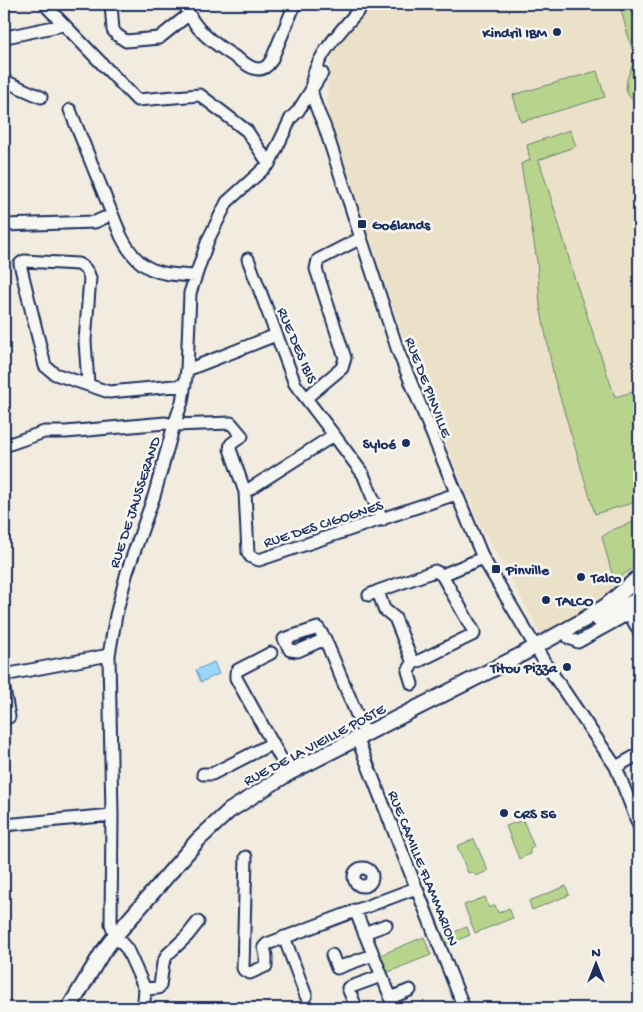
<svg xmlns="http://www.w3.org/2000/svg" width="643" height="1012" font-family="'Gochi Hand',sans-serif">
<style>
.built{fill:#ebe0c8}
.green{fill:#b8d48c;stroke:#6a8275}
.water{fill:#99d7fa;stroke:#6794bc}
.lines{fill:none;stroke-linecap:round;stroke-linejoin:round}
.minor-casing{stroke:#1b2f5e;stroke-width:15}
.major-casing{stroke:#1b2f5e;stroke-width:18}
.minor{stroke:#f6f6f2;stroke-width:11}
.major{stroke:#f6f6f2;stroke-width:14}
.poi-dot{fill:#1b2f5e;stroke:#f6f6f2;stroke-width:2}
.labels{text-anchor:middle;stroke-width:5;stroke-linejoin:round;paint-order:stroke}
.poi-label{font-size:15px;font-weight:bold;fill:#1b2f5e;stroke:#f6f6f2;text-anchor:start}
.street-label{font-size:15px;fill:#1b2f5e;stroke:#f6f6f2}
</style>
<rect width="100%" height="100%" fill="#f1ecdf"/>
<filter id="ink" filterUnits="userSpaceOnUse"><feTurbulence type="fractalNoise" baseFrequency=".02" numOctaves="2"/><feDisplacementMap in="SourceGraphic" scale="10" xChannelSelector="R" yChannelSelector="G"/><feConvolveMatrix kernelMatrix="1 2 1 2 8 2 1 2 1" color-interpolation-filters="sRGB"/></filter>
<g filter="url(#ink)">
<path class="built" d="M372,4H639V566L598,601L541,634L479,522L412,363L330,121L327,103L328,76L332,58L344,37Z"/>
<path class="green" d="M619,4H631L638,30H639V107L628,95L626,90L627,79L635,59Z
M597,71L605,97L521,122L513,95Z
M570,130L576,146L539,160L563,237L574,277L615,397L639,390V501L595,514L554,377L540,306L537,261L521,164L530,160L527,145Z
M639,520V564L614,581L602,537L612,530Z
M523,820L534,847L530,849V854L519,859L506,826Z
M474,839L488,871L476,876L473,872L468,873L457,846Z
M566,886L569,895L532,910L529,901Z
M424,887L443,936L467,927L470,935L446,945L453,963L451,964L422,891Z
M485,897L489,908L495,905L498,913L509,908L513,918L475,933L464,905Z
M424,937L431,955L386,973L380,955Z"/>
<path class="water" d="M214,662L219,674L201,682L196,670Z"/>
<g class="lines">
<g class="minor-casing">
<path id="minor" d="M50,4L48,8L137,100L200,95L247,131L269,164
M111,4L113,30L117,35L126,41L159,38L188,15
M185,4C194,35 224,49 249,66C258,71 265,70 271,61L295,4
M364,4C346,26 308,61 312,92C314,104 319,114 324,125L398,351L483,558L545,663L616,767L639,826
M4,39L6,37L63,25
M4,82H7L41,97
M70,110L121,236C139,272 157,274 195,276
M4,225L95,222L104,218
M248,259L295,384L334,435
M187,370L276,335
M88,384L85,341L90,278C88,271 85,267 78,264L24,261L20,264L45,366L55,374L109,392L185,385
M306,398L342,368L345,358L316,269L318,260L361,238
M4,446L44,432H66L165,423L174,425L231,423L242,436L231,444L230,449L245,492L248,553L251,557L259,560L456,494
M245,492L334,435L363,474L382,520
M442,575L483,558
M369,595L378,591L435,571L442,575L474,632V634L421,660L413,663L395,618L384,609L378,591
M629,613L639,631
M569,638L578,642L639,608
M325,639L298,651L290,650L284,639L318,628L325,639L365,734
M271,653L238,670L236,673V678L289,773
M4,675L109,655
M412,684L408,671L413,663
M4,689L9,717
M357,738L464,1008
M616,767L639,754
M203,774H212L273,743
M4,825L112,815
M246,857L243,968L244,970L250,973L266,966V956L264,947L267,944L416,888
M354 877a9 9 0 1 1 18 0a9 9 0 1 1-18 0Z
M355,910L395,1008
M364,933L386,925
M284,937L306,996
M332,955L337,968L373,955
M145,989L158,988L160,986L163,963L167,955L187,936L198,922
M390,998L410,990
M356,1007L348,988L381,976
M141,1008L144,1001L145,989L127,949L115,936L111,924L112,815L109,655L116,615L127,572L154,496L174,425L182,402L187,370L190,293L208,240L227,202L269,164L291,118L298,111L322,73"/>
</g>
<g class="major-casing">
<path id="major" d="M599,620L639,599
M69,1008L102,953L115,936L198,840L229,811L289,773L517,657L582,621L606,606L639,577"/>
</g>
<use href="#minor" class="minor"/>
<use href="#major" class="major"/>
</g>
</g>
<g class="poi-dot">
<circle cx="557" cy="32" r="5"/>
<rect x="357" y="219" width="10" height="10" rx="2.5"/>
<circle cx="406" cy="443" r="5"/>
<rect x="491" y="564" width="10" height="10" rx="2.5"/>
<circle cx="581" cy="577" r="5"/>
<circle cx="546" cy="600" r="5"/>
<circle cx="567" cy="667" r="5"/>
<circle cx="504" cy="813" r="5"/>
</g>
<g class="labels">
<g class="poi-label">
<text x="547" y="37" text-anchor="end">Kindril IBM</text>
<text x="372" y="229">Goélands</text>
<text x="396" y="448" text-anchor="end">Syloé</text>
<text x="506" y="574">Pinville</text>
<text x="591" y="582">Talco</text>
<text x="556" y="605">TALCO</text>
<text x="557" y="672" text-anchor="end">Titou Pizza</text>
<text x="514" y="818">CRS 56</text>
</g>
<g class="street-label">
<text transform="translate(298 345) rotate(67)" y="5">RUE DES IBIS</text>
<text transform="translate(429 387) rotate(69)" y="5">RUE DE PINVILLE</text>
<text transform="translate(134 502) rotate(-72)" y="5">RUE DE JAUSSERAND</text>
<text transform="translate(323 523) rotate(-18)" y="5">RUE DES CIGOGNES</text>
<text transform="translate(314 744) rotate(-28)" y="5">RUE DE LA VIEILLE POSTE</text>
<text transform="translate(424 868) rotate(68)" y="5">RUE CAMILLE FLAMMARION</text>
</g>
</g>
<rect width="643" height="1012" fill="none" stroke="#f6f6f2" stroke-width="20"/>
<rect x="10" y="10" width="623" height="992" fill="none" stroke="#1b2f5e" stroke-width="2" filter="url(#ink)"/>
<g transform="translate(596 964)" stroke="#f6f6f2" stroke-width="4" paint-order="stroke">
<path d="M0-4L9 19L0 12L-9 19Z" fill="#1b2f5e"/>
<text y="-8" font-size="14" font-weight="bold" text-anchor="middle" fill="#1b2f5e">N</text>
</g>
</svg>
